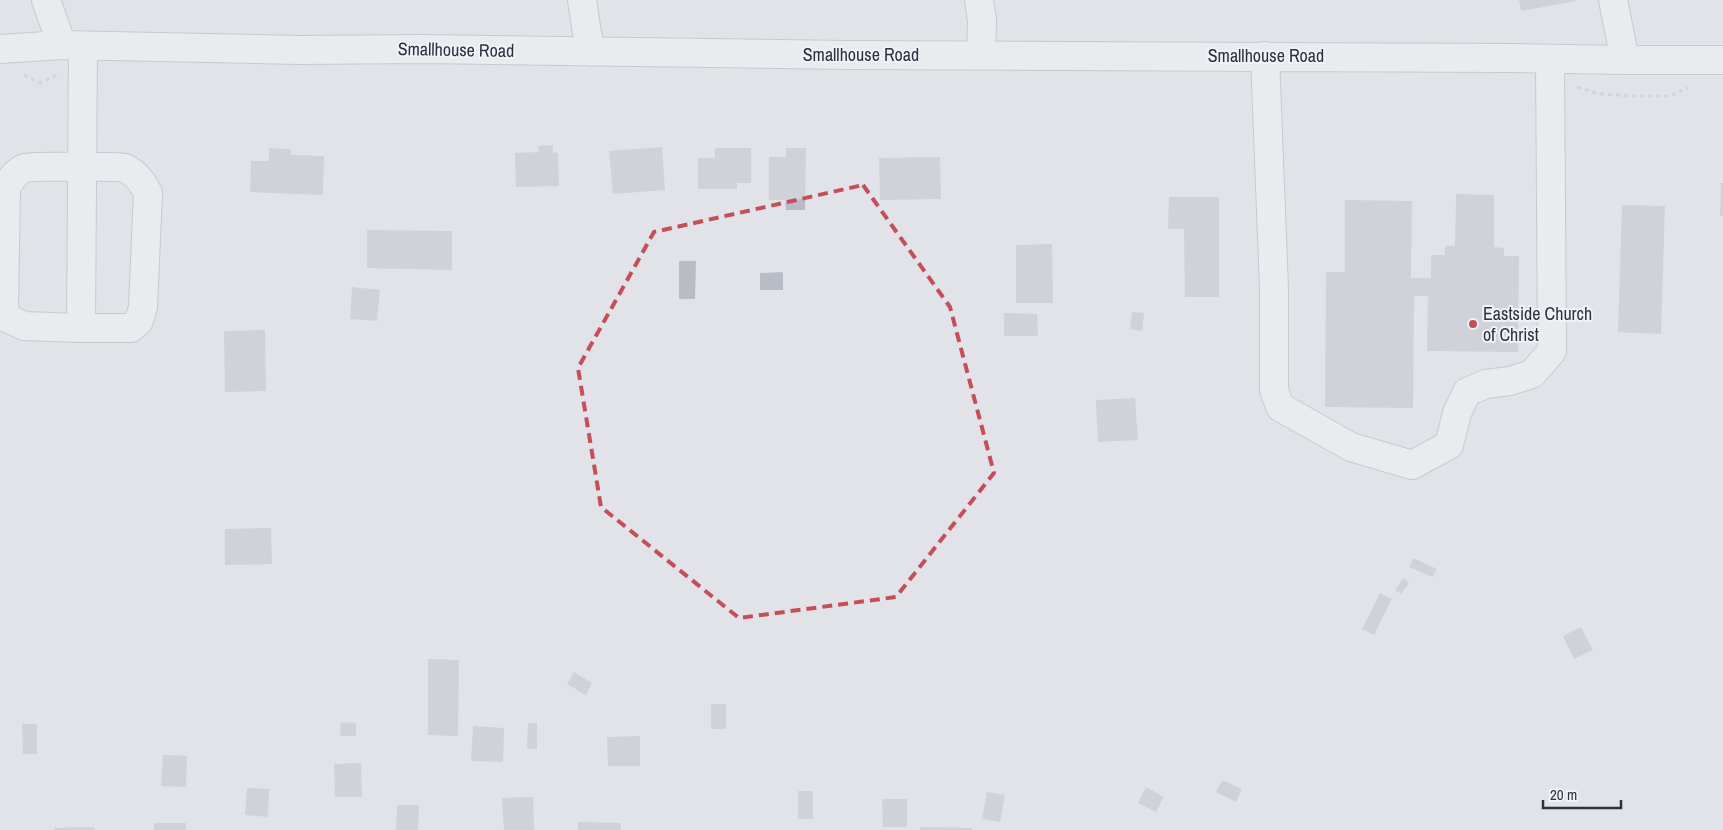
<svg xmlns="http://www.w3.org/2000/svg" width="1723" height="830" font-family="'Archivo Narrow',sans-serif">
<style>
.building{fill:#b8bcc5}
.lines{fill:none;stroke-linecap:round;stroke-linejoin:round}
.minor-casing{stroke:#a6aab3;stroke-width:30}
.path{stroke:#bfc1c7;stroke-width:3;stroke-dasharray:4 4;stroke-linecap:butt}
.minor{stroke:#f3f4f7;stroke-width:28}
.marked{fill:none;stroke:#c54e58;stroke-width:4;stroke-dasharray:10 6;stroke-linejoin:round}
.poi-dot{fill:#c54e58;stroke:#f0f2f6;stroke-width:2}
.labels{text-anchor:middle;stroke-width:4;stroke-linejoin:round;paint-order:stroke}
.street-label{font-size:18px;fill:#2a313f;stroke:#f0f2f6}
.poi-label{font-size:18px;fill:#2a313f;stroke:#f0f2f6;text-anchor:start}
</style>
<rect width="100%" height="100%" fill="#e1e3e9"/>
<path class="building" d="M1519,0H1576V1L1521,11Z
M553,145V153L558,152L559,186L516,187L515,153L539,152L538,146Z
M662,147L665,190L613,194L609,151Z
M269,148L291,149V155L324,156L323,195L250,192L251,161H269Z
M715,148H751V183H737V189H698V158H715Z
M786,148H806L805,210H786L785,200H769V157H786Z
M940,157L941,199L880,200L879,158Z
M1721,183H1723V216H1720Z
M1456,194L1494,195V247L1504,248V256H1519L1518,352L1427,351L1428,296H1414L1413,408L1325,407L1326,272H1345V200L1412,201L1411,278H1431V255H1445V246H1455Z
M1169,197H1219V297H1185L1184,229H1168Z
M1622,205L1665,206L1661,334L1618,332Z
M367,230L452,231V270L367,268Z
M1052,244L1053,303H1016V245Z
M679,261H696L695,299H679Z
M783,272V290H760V273Z
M352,287L380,290L377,321L350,319Z
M1132,312L1144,313L1142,331L1130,329Z
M1004,313L1037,314L1038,336H1004Z
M265,330L266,391L225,392L224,331Z
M1135,398L1138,440L1098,442L1096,400Z
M271,528L272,564L225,565V529Z
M1413,558L1437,569L1433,577L1409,567Z
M1403,578L1409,583L1401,594L1395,590Z
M1380,593L1392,599L1374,635L1362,629Z
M1581,627L1593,650L1574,659L1563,636Z
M428,659L459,660L458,736L428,735Z
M574,672L592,683L586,695L567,684Z
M711,704H726V729H711Z
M341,722L356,723V736H340Z
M528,723H537V749H527Z
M22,724H37V754H23Z
M473,726L504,728L503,762L471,761Z
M640,736V766H608L607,737Z
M163,755L187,756L186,787L161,786Z
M361,763L362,797H335L334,764Z
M1222,780L1242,789L1236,802L1216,792Z
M1146,787L1164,797L1156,812L1138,803Z
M247,788L269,789L268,817L245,815Z
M798,791H813V819H798Z
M987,792L1005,795L1000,822L982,819Z
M533,797L534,830H504L502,798Z
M882,799H907V827H883Z
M397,805H419L418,830H396Z
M578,822L621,823V830H578Z
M154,823H186V830H154Z
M94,827L95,830H54V828Z
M920,827L972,828V830H920Z"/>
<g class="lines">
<g class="minor-casing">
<path id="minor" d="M46,0L62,45
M582,0L587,33L592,52
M979,0L982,21L981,55
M1613,0L1625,60
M0,49L62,45L299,50L422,49L849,55L1513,58L1625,60H1723
M1265,56L1274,289V390L1280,407L1351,447L1412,465L1449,445L1457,413L1467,392L1486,384L1510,381L1532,374L1552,351L1550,59
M81,328L24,326L9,319L4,310L6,187C11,179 16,171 25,168C32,166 118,166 125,168C137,174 142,182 148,193L143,307L139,321L131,328H81L83,46"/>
</g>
<path class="path" d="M24,75L40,83L57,75
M1577,87L1599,94L1636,96H1669L1688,88"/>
<use href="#minor" class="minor"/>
</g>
<path d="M0 0H1723V830H0ZM863,185L950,307L994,473L896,597L739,618L601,507L578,368L654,232Z" fill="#e1e3e9" fill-opacity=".55" fill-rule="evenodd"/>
<path class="marked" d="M863,185L950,307L994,473L896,597L739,618L601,507L578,368L654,232Z"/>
<circle class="poi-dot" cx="1473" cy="324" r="5"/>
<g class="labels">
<g class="street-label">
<text transform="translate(456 50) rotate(1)" y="6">Smallhouse Road</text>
<text x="861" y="61">Smallhouse Road</text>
<text x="1266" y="62">Smallhouse Road</text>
</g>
<g class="poi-label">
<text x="1483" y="320">Eastside Church<tspan x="1483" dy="21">of Christ</tspan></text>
</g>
</g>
<path d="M1543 800v8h78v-8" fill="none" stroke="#2a313f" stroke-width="2.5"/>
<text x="1550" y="800" font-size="15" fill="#2a313f" stroke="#f0f2f6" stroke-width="4" paint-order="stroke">20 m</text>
</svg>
